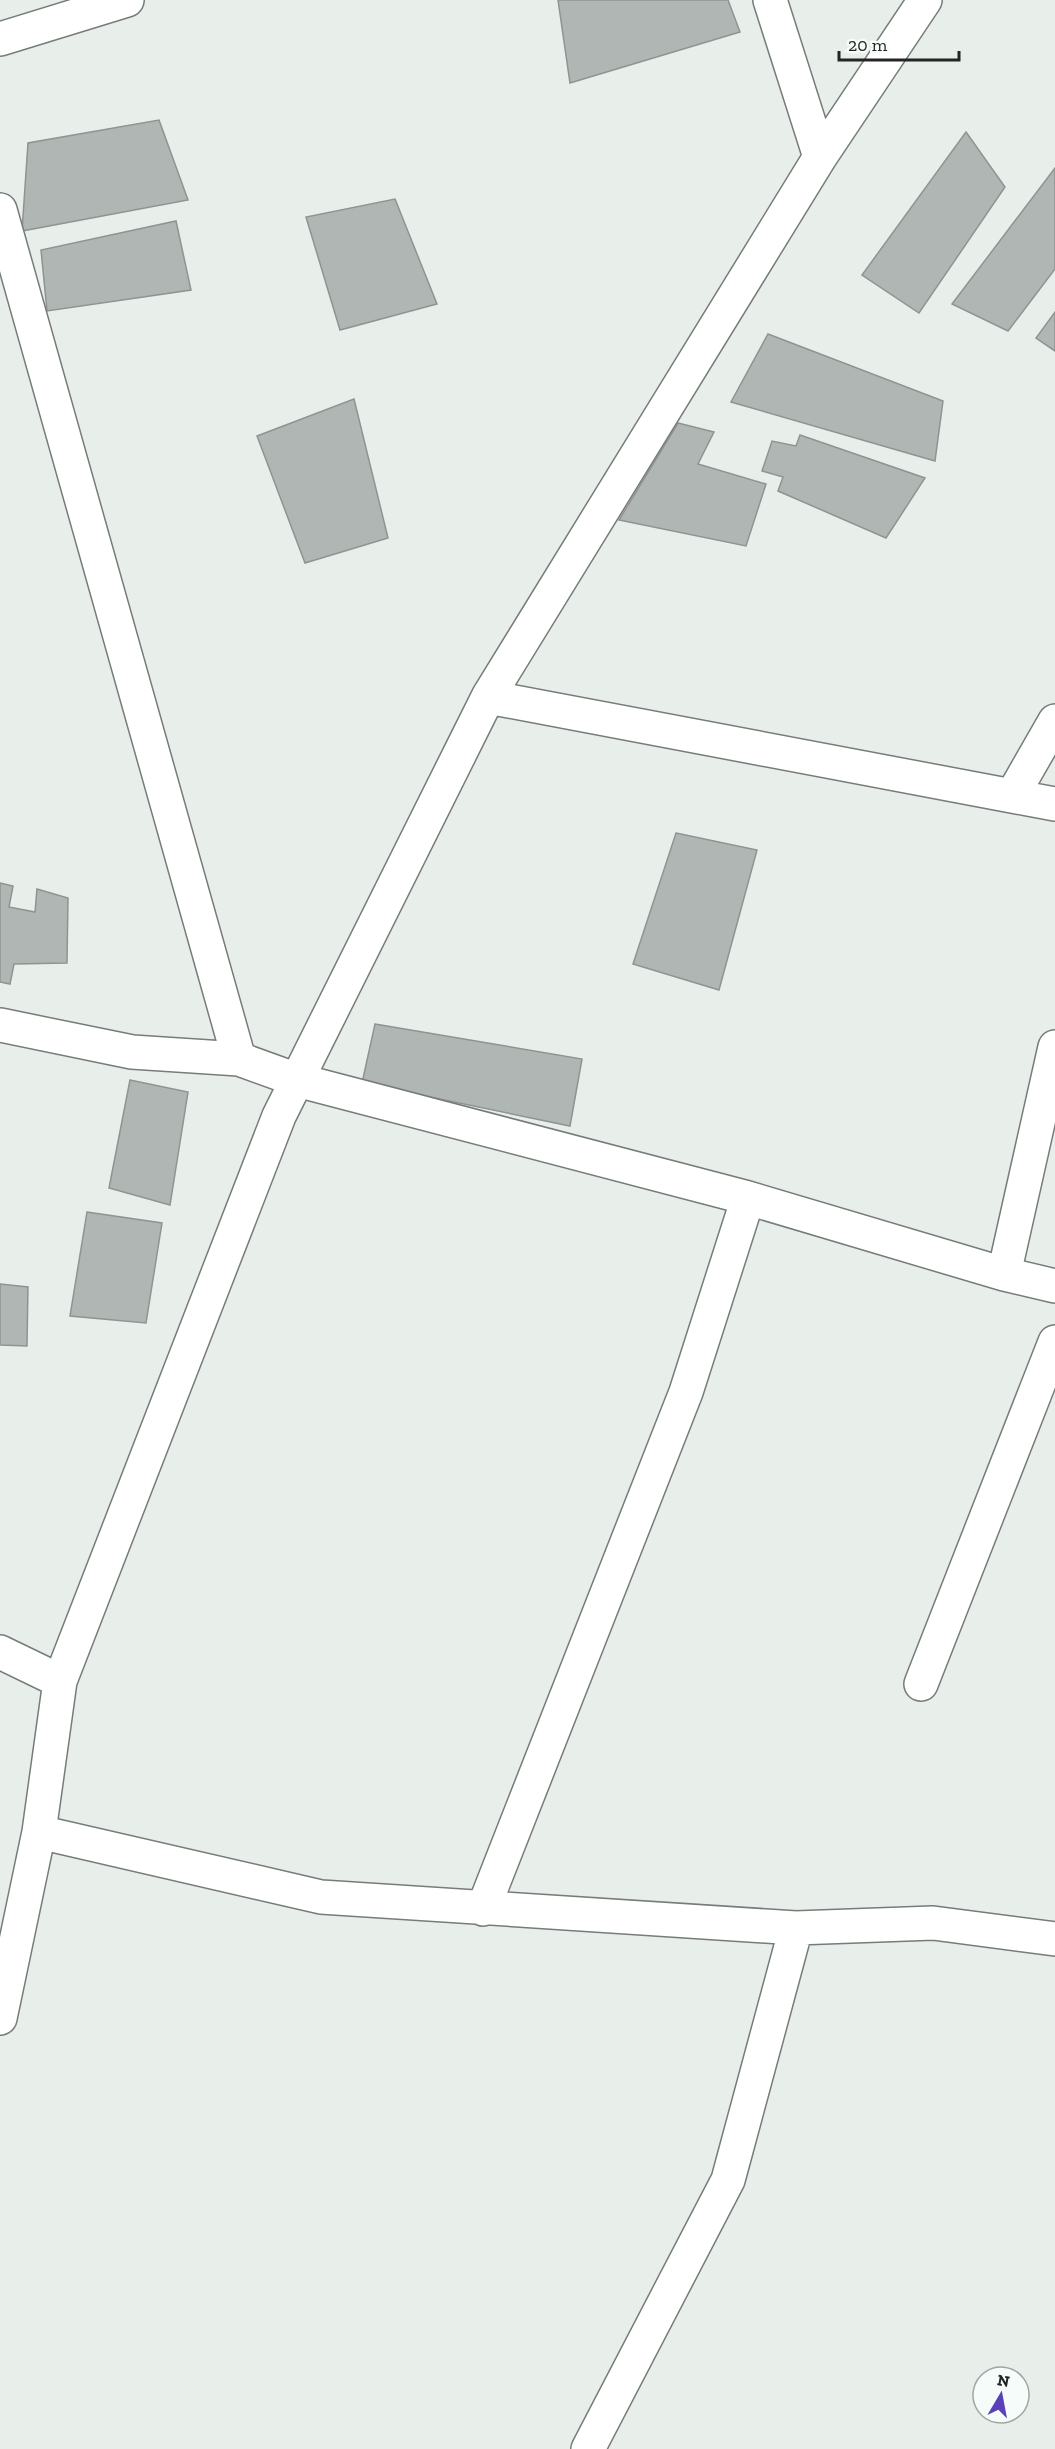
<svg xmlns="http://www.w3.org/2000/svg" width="1055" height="2449" font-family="'Zilla Slab',serif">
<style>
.building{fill:#b0b6b3;stroke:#8e9491;stroke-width:1.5}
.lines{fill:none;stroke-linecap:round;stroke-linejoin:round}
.minor-casing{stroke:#767c78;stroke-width:36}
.minor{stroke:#fff;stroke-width:33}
</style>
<rect width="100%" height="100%" fill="#e8efeb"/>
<path class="building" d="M558,0H728L740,32L570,83Z
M159,120L188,200L22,231L28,143Z
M966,132L1005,187L919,313L862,275Z
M1055,168V269L1008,331L952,304Z
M395,199L437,304L340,330L306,217Z
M176,221L191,290L47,311L41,250Z
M1055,312V351L1036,338Z
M768,334L943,401L935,461L731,402Z
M354,399L388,538L305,563L257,436Z
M678,423L714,432L698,464L766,484L746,546L619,520Z
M800,435L925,478L886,538L778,491L783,477L762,471L772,441L796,446Z
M676,833L757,850L719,990L633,964Z
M0,883L13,886L9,907L35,912L37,889L68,898L67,963L14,964L10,984L0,982Z
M375,1024L582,1059L570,1126L362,1083Z
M130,1080L188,1092L170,1205L109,1188Z
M87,1212L162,1223L146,1323L70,1316Z
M0,1284L28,1287L27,1346L0,1345Z"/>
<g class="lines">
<g class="minor-casing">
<path id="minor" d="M770,0L820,157
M0,39L127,0
M0,210L239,1059L297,1080L748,1198L1004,1274L1055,1286
M488,697L1012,796L1055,721
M1012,796L1055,804
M0,1025L132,1052L239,1059
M1004,1274L1055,1047
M0,1652L60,1681
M921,1684L1055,1342
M39,1832L321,1897L796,1928L933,1923L1055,1939
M483,1909L686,1392L748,1198
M0,2018L39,1832L60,1681L279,1116L488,697L820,157L925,0
M588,2449L728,2180L796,1928"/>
</g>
<use href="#minor" class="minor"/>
</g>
<g transform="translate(1001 2395) rotate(10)"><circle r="28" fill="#f5fcf9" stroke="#a1a6a3" stroke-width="1.5"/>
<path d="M0-4.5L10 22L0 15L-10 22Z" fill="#5841b9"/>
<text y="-9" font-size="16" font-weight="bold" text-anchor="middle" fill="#222523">N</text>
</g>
<path d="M839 51v9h120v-9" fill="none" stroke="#222523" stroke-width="3"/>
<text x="848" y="51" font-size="18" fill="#222523" stroke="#f5fcf9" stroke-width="4.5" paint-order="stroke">20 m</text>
</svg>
